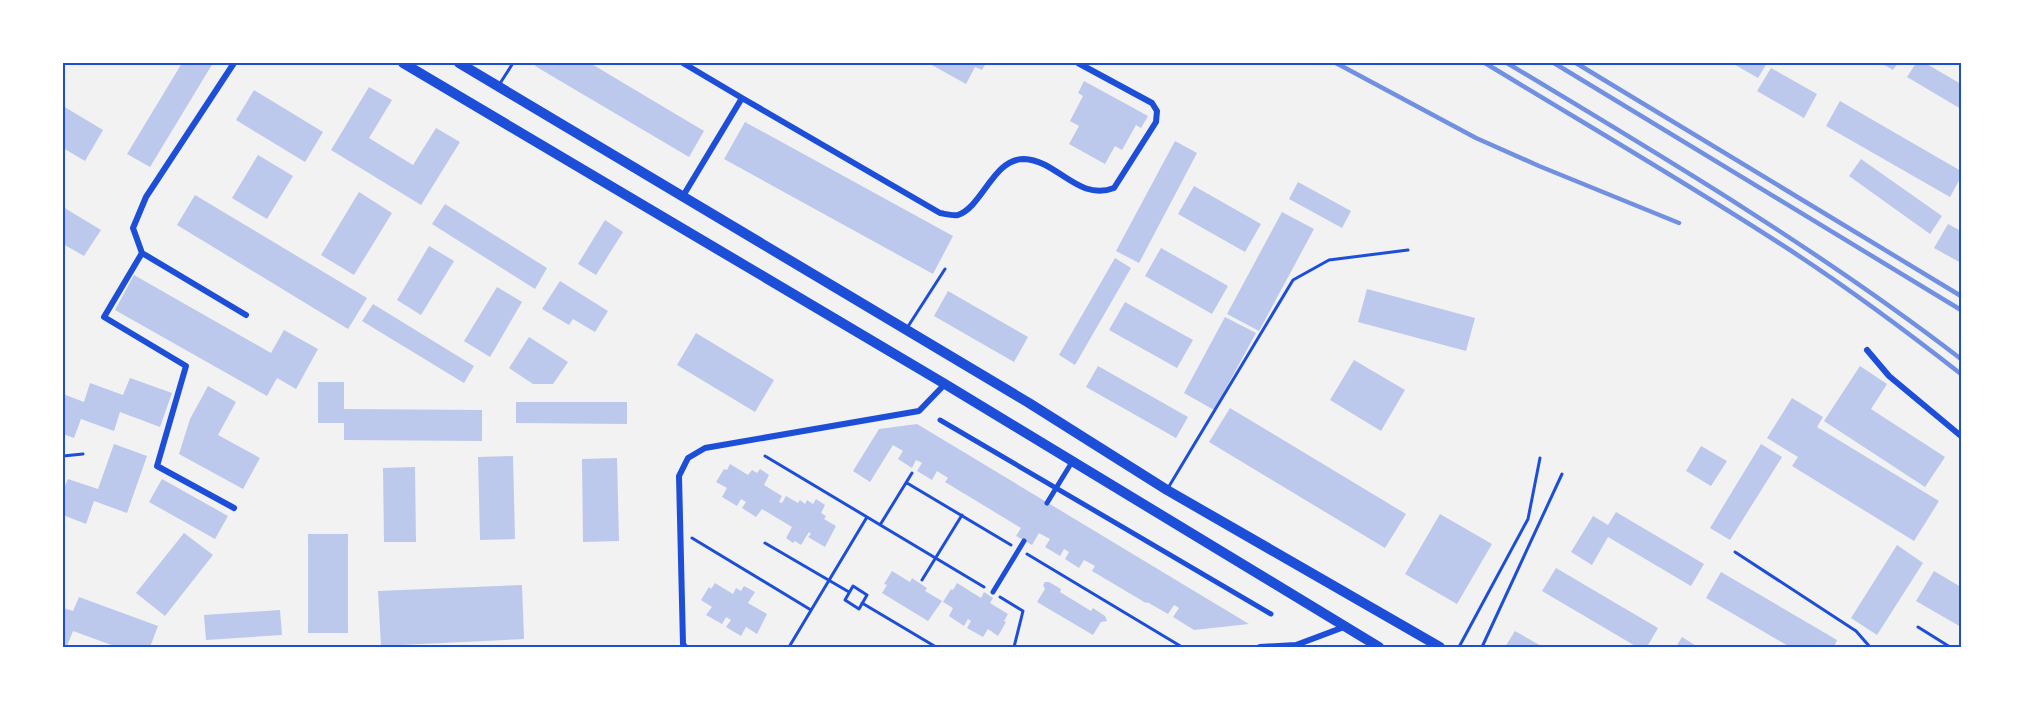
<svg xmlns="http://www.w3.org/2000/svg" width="2024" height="710" font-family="Poppins,sans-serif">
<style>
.building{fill:#bdc9ec}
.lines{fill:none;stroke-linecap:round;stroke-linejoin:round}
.path{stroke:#1d4ed8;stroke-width:3}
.service{stroke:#1d4ed8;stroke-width:3}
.pedestrian{stroke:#1d4ed8;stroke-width:5}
.minor{stroke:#1d4ed8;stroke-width:6}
.trunk{stroke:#1d4ed8;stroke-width:10}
.rail{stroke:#7290e2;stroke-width:4.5}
.neatline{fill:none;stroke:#1d4ed8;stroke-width:2}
</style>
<rect width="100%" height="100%" fill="#f2f2f2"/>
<path class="building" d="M182,63H213L150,167L127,154Z
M537,63H590L704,131L689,157L535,66Z
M930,63H986L982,70L975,67L966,84L930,64Z
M1732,63H1767L1758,78Z
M1881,63H1898L1893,70Z
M1916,63H1925L1961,84V109L1907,77Z
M1771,68L1817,94L1804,118L1757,91Z
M1084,81L1148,116L1141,128L1136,125L1122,150L1115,146L1105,164L1069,144L1079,126L1070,121L1083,96L1078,93Z
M369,87L392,100L369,138L413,165L436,128L460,142L421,205L331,150Z
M254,90L323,132L305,162L236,120Z
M1840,101L1961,171V177L1950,197L1826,126Z
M63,106L103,130L85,161L63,148Z
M745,122L953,236L933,274L724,159Z
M1175,141L1197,153L1139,263L1116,251Z
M258,155L293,176L267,219L232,198Z
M1861,159L1942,216L1930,234L1849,176Z
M1298,182L1351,211L1342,228L1289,199Z
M1194,186L1261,224L1245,252L1178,214Z
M359,192L392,213L354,275L321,255Z
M195,195L367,298L348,329L177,225Z
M445,204L547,268L535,289L432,224Z
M63,207L101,230L84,256L63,244Z
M1282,212L1314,229L1259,331L1227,314Z
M605,220L623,232L596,275L578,264Z
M1948,224L1961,231V263L1934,248Z
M429,246L454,261L421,315L397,300Z
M1161,248L1228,286L1212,314L1145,276Z
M1115,258L1131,268L1075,365L1059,355Z
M134,275L271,353L284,330L318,349L296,389L277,378L267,396L115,310Z
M560,281L608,311L595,332L573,319L569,325L542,309Z
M497,287L522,302L490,357L464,341Z
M1367,289L1475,318L1466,351L1358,322Z
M948,291L1028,337L1014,362L934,316Z
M1125,302L1193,340L1177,368L1109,330Z
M373,304L474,366L464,383L362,321Z
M1225,317L1256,333L1214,410L1184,393Z
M696,333L774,380L755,412L677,365Z
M529,337L568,362L553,384H533L509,368Z
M1354,360L1405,390L1381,431L1330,400Z
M1098,366L1188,417L1176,438L1086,387Z
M1860,366L1887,384L1871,409L1945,457L1925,487L1824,421Z
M130,378L172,393L160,427L120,412L114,431L81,419L74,438L63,434V394L84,402L90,383L123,395Z
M318,382H344V409L482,410V441L344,440V423H318Z
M208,386L236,402L218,435L260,458L243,489L179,454L190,419Z
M1792,398L1823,417L1817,427L1939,501L1914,541L1792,466L1798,457L1767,438Z
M516,402H627V424L516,423Z
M1230,408L1406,514L1385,548L1209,442Z
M917,424L1249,624L1194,630L1173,617L1179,608L1174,605L1168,614L1147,602L1146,603L1092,571L1095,566L1084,560L1079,568L1065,559L1069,552L1064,549L1060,556L1045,547L1050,539L1039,533L1032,545L1016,536L1021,528L945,482L948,478L937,471L932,480L917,471L922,463L916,460L912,468L898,459L903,451L893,445L870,482L853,471L879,429Z
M114,444L147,456L127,513L94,501L86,524L63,515V491L68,479L98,489Z
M1761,444L1782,457L1730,540L1710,528Z
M1701,446L1727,461L1711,486L1686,471Z
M513,456L515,539L480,540L478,457Z
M617,458L619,541L583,542L582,459Z
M730,464L748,475L752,470L757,473L760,469L769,475L764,485L782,496L779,502L782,503L786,496L798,503L800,500L805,504L807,500L813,504L816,499L825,505L821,513L826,516L824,519L836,526L825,547L808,537L811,534L809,532L801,545L795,541L793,543L786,538L792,527L762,509L756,517L742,508L746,502L741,499L737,506L722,497L727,488L716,482L724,469L727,470Z
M415,467L416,542H384L383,468Z
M162,479L228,516L215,539L149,502Z
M1616,512L1704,564L1691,586L1608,537L1592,565L1571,552L1593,516L1608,525Z
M1440,514L1492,544L1457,604L1405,574Z
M184,533L213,555L165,616L136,593Z
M308,534H348V633H308Z
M1897,545L1923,563L1877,635L1851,618Z
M1556,568L1658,628L1647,647H1637L1542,591Z
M892,571L910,582L912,578L927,588L925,591L942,601L928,621L882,593L887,585L884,584Z
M1934,571L1961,587V627L1916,601Z
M1721,572L1837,640L1834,647H1790L1706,598Z
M1045,582H1049L1061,589L1060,592L1091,611L1093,608L1105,616L1107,621L1101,622L1093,635L1037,602L1045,589L1043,585Z
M715,583L733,594L736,588L741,591L744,586L755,592L748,603L767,614L757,634L746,627L741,636L726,627L731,620L726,617L722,624L706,615L712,607L701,600L709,587L711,589Z
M957,583L981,598L984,592L993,598L990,603L1008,614L1004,621L1006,622L998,636L988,629L983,637L967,628L971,621L968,619L964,626L949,616L953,608L943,602L951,589L953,590Z
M522,585L524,639L381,646L378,591Z
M79,597L158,626L150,647H117L73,631L67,646L63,644V608L73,611Z
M280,610L282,635L206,640L204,615Z
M1515,631L1543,647H1505Z
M1682,637L1698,647H1676Z"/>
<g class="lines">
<path class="path" d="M765,456L984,587
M907,483L1011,545
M880,525L912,473
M692,538L811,610
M765,543L849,592
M1027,554L1182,647
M922,580L962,515
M853,586L867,595L859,609L845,600Z
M1000,597L1023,611L1014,647
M862,603L936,647
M789,647L867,517"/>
<path class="service" d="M499,85L513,63
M907,328L945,269
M63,456L83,454
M1168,488L1293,280L1329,260L1408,250
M1735,552L1856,631L1870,647
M1918,627L1950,647
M1459,647L1528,519L1540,458
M1482,647L1562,474"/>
<path class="pedestrian" d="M940,420L1271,614
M1047,503L1072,462
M993,592L1024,541"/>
<path class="minor" d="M234,63L146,197L133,228L142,253L246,315
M683,63L742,98L683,196
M742,98L940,213C946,214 953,216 958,215C983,206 993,159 1024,159C1057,160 1078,202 1114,188L1156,122L1157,111L1152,103L1078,63
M142,253L104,317L186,366L157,466L234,508
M1867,350L1889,376L1961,436
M685,647L683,644L679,476L688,458L705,448L919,411L945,384
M1260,647L1296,645L1344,627"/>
<path class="trunk" d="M403,63L945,384L1379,647
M459,63L1029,403L1167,490L1440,647"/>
<path class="rail" d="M1336,63L1476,138L1539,166L1679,223
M1485,63C1582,122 1680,179 1776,241C1840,282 1901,327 1961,374
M1507,63C1662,156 1818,249 1961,359
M1554,63L1961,310
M1576,63L1961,296"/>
</g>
<rect width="2024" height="710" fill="none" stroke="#ffffff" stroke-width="129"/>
<rect x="64" y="64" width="1896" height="582" class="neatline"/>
</svg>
